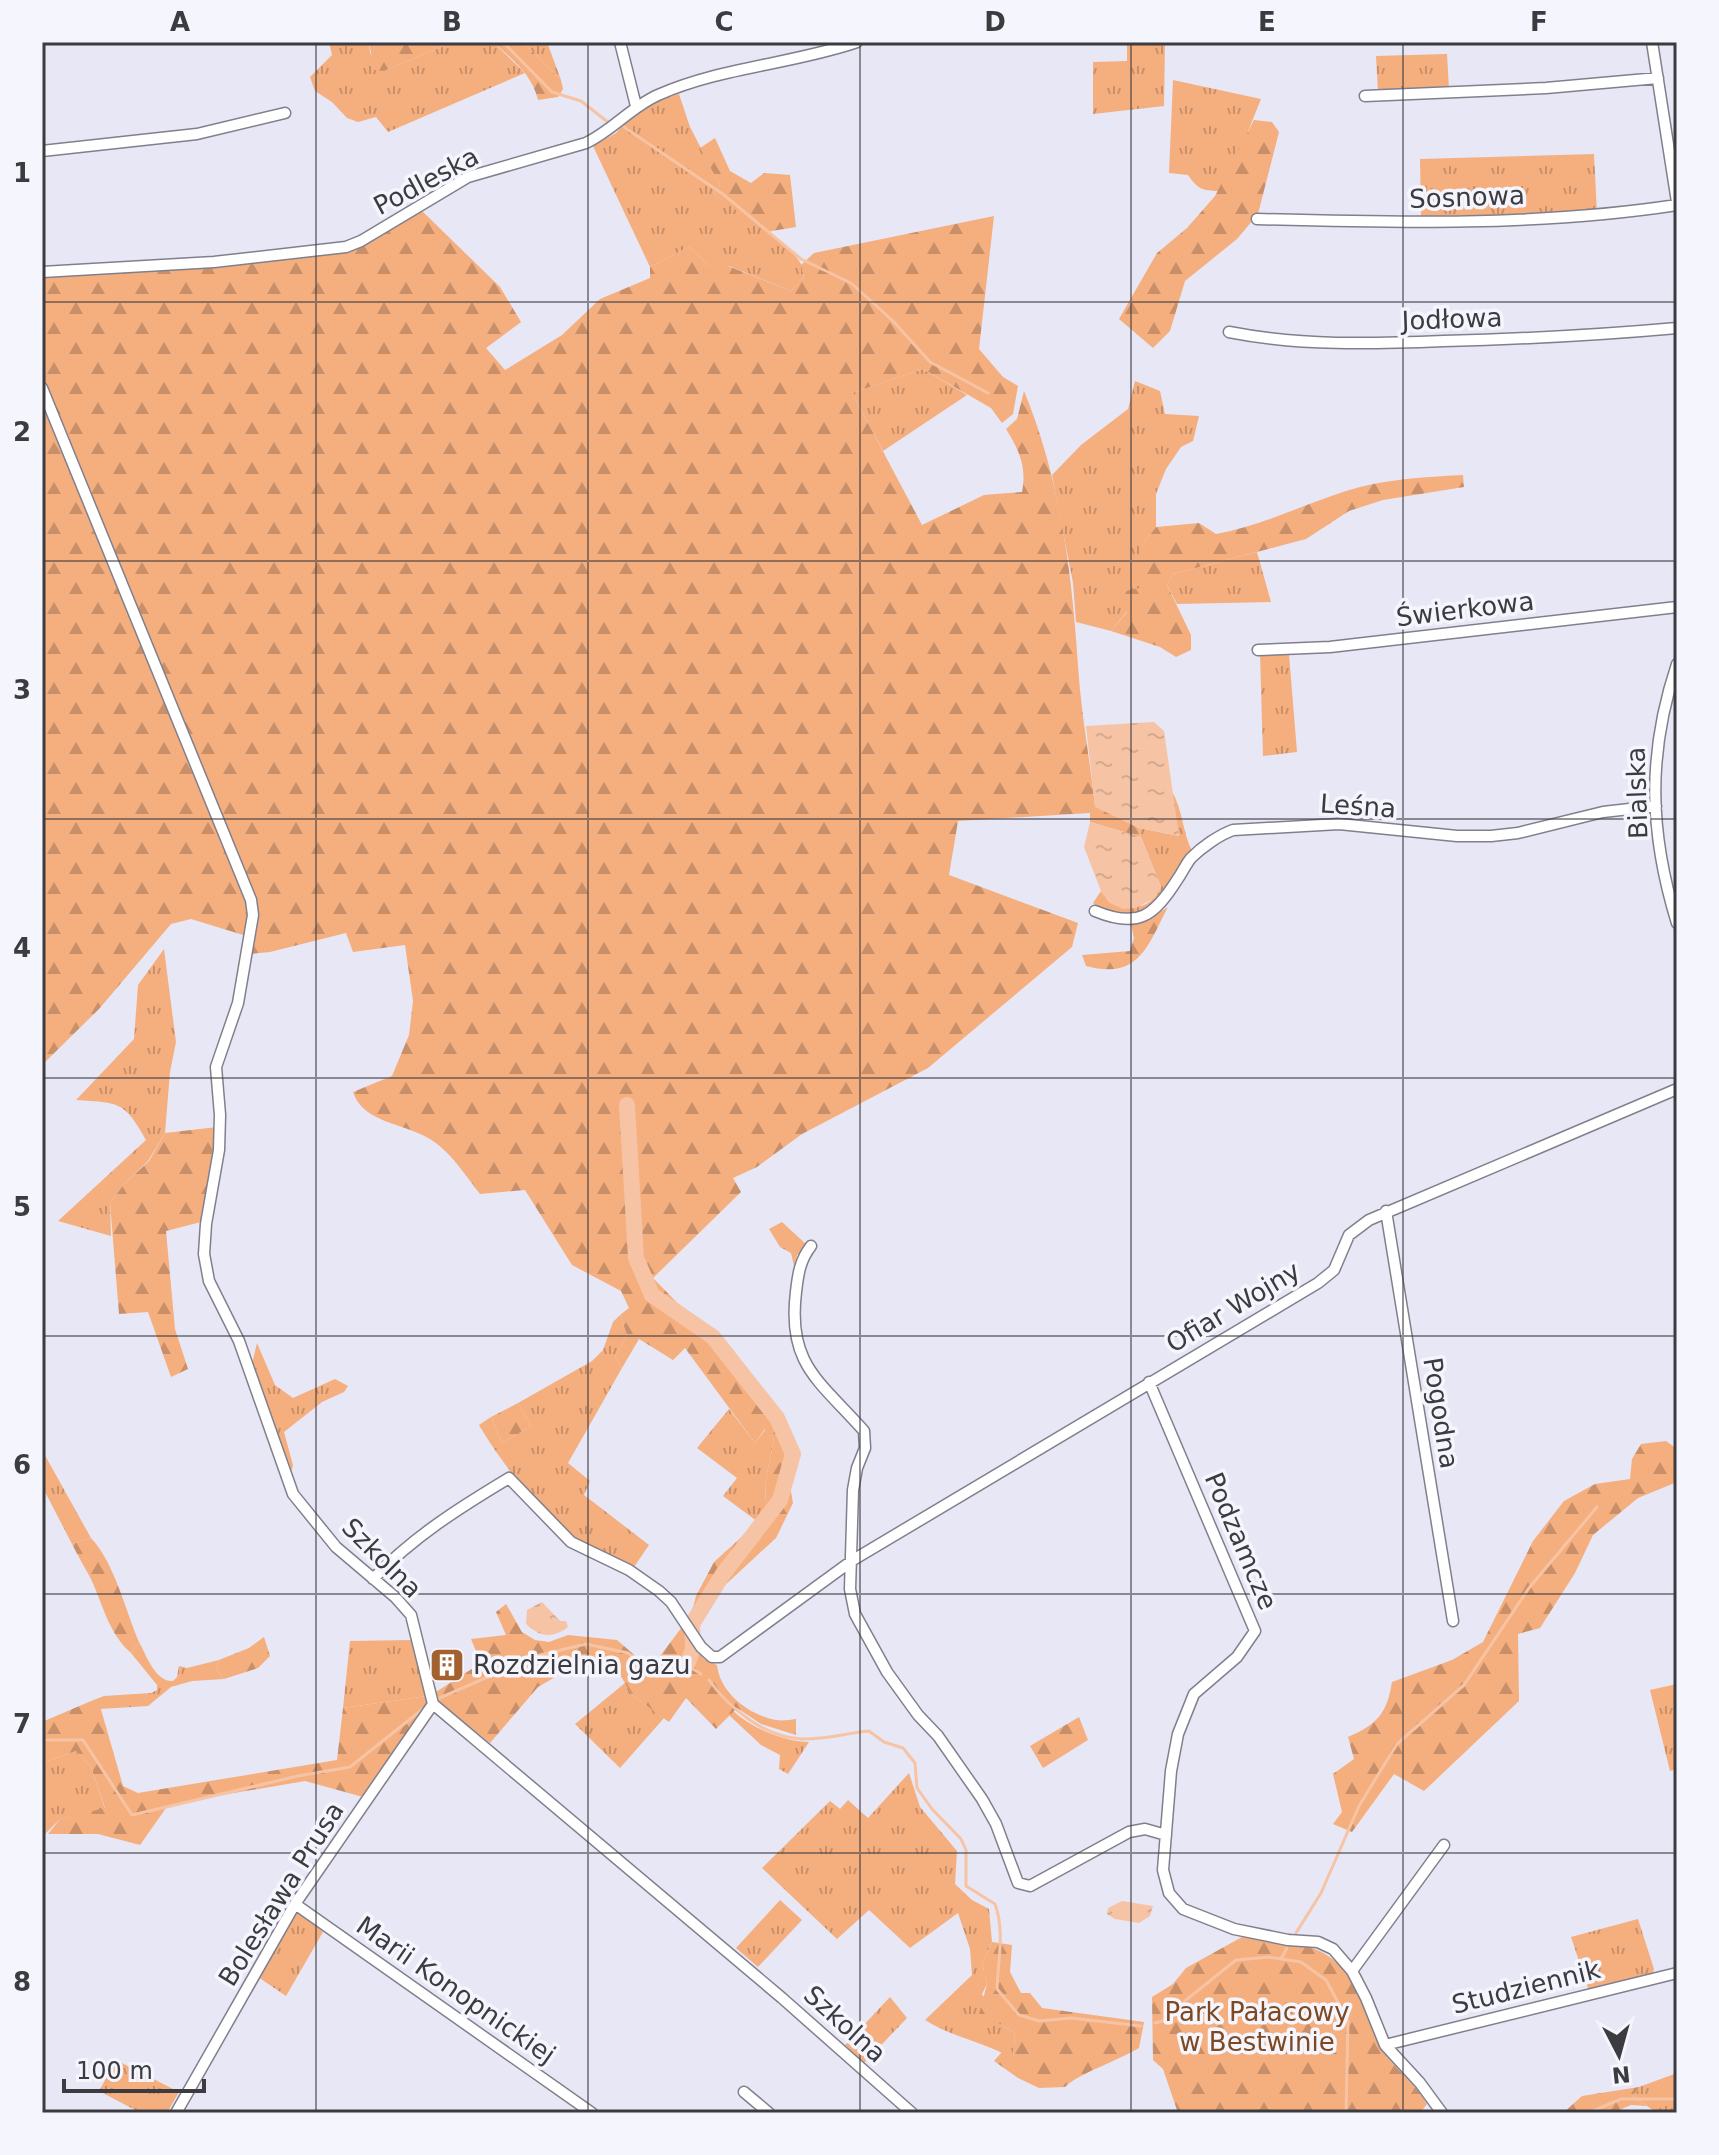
<svg xmlns="http://www.w3.org/2000/svg" width="1719" height="2155" font-family="'DejaVu Sans',sans-serif">
<style>
.grass{fill:url(#grass-tufts)}
.forest{fill:url(#forest-firs)}
.water{fill:url(#water-ripples)}
.lines{fill:none;stroke-linecap:round;stroke-linejoin:round}
.stream{stroke:#f6c4a4;stroke-width:3}
.river{stroke:#f6c4a4;stroke-width:16}
.minor-casing{stroke:#80808d;stroke-width:13}
.minor{stroke:#fff;stroke-width:10}
.grid{fill:none;stroke:#3b3b40;stroke-width:2;stroke-opacity:0.55}
.labels{text-anchor:middle;stroke-width:7;stroke-linejoin:round;paint-order:stroke}
.street-label{font-size:26px;fill:#3b3b40;stroke:#f5f5fe}
.poi-label{font-size:26px;fill:#3b3b40;stroke:#f5f5fe;text-anchor:start}
.park-label{font-size:26px;fill:#7e4922;stroke:#f5f5fe}
.neatline{fill:none;stroke:#3b3b40;stroke-width:3}
.grid-label{font-size:26px;text-anchor:middle;font-weight:bold;fill:#3b3b40}
</style>
<defs>
<pattern id="grass-tufts" width="24" height="20" patternUnits="userSpaceOnUse" patternTransform="scale(2)"><rect width="24" height="20" fill="#f5ae7e"/><path d="M3 7l-1-3M5 7V3M7 7l1-3M15 17l-1-3M17 17v-4M19 17l1-3" fill="none" stroke="#c88f69"/></pattern>
<pattern id="forest-firs" width="22" height="20" patternUnits="userSpaceOnUse" patternTransform="scale(2)"><rect width="22" height="20" fill="#f5ae7e"/><path d="M5 1l3.5 6h-7zM16 11l3.5 6h-7z" fill="#c88f69"/></pattern>
<pattern id="water-ripples" width="26" height="14" patternUnits="userSpaceOnUse" patternTransform="scale(2)"><rect width="26" height="14" fill="#f6c4a4"/><path d="M2 4q2-2 4 0t4 0M15 11q2-2 4 0t4 0" fill="none" stroke="#d4a98e"/></pattern>
</defs>
<rect width="100%" height="100%" fill="#e7e7f5"/>
<path class="grass" d="M329,42H369L370,53L384,71L453,42H493L525,73L388,132L376,117L358,122L347,118L332,102L315,91L310,77L332,55Z
M523,42H547L561,80Z
M1127,42H1165L1164,106L1093,114V62L1127,61Z
M1447,54L1449,89L1378,92L1376,56Z
M1173,80L1261,99L1239,154L1218,191C1202,191 1197,188 1188,175L1169,173Z
M679,94L690,127L720,185L714,194C735,209 790,243 801,264C802,265 803,276 804,277L791,291L729,266H710L689,247L650,267L593,146L616,133L633,114L653,102Z
M1594,154L1597,214L1421,216L1420,159Z
M923,369L967,395L883,451L852,393Z
M1135,381L1160,391L1165,414L1199,416L1193,441L1181,447L1166,469L1156,494V527L1142,545L1146,588L1111,631L1076,622L1073,583L1052,475L1081,445L1128,409Z
M1257,552L1271,602L1177,604L1167,585L1173,574Z
M1260,654H1289L1297,752L1263,756Z
M1171,790C1183,809 1182,831 1192,851L1185,857L1160,904L1132,917L1105,912L1093,903L1101,891L1110,903C1134,907 1147,913 1161,887L1141,837L1139,828L1179,836Z
M164,949L176,1042L170,1072L165,1133L148,1161L124,1184L110,1203L111,1236L58,1221L146,1140C124,1100 118,1103 76,1100L134,1039L138,985Z
M782,1222L807,1245L797,1255L794,1266L791,1253L780,1247L769,1229Z
M620,1315L627,1335L615,1357L622,1368L568,1463L590,1481L584,1495L649,1545L634,1567C615,1559 594,1551 576,1540C545,1520 498,1458 479,1425L491,1417L502,1443L531,1426L518,1403L592,1361L603,1350L613,1322Z
M257,1343L275,1385L293,1398L335,1379L348,1386L344,1392L322,1402L284,1432L293,1465L291,1474L252,1364Z
M729,1409L755,1443L766,1429L774,1440L766,1478L765,1506L758,1522L723,1496L737,1478L697,1448Z
M42,1450L91,1538L72,1544L42,1486Z
M411,1640L427,1696L343,1708L350,1641Z
M139,1642C147,1656 155,1682 173,1681L177,1677L179,1666L187,1668L219,1660L216,1669L224,1679L192,1681L171,1687L148,1706L100,1709L91,1701L104,1696L151,1693L157,1690V1685L131,1653Z
M625,1683L632,1695L664,1718L620,1768L575,1724Z
M1677,1684V1769L1670,1771L1650,1690Z
M733,1711C753,1729 783,1741 809,1742L788,1774L779,1769L780,1755L761,1745L729,1715Z
M76,1751L91,1767L105,1809L60,1819L42,1837V1763Z
M909,1773L920,1807L957,1851L955,1884L972,1900L989,1909L992,1942L982,1963L987,1984L982,1994L1000,2024L1015,2033L1013,2059C986,2042 953,2038 925,2020L972,1975L970,1949L958,1913L910,1948L869,1910L837,1939L762,1868L830,1801L840,1809L848,1800L868,1818Z
M780,1900L802,1920L758,1967L736,1948Z
M297,1911L323,1932L286,1996L258,1977Z
M1638,1919L1654,1969L1653,1973L1589,1991L1571,1937Z
M890,1997L907,2018L864,2063L845,2045Z
M116,2060L179,2092L167,2113H141L99,2091Z
M1677,2073V2113H1657L1633,2096L1639,2087Z"/>
<path class="forest" d="M369,42H453L384,71L374,70Z
M493,42H523L561,80L563,89L558,97L538,100C532,74 512,59 493,42Z
M1254,120L1272,122L1279,132L1258,214L1237,239L1185,281L1170,331L1153,348L1119,319L1157,253L1187,228L1215,196Z
M715,138L730,171L751,183L764,173L790,175L796,227L766,232L714,194L720,185L700,148Z
M420,209L500,287L521,322L486,348L505,370L562,335L600,299L650,278V267L689,247L710,266H728L791,291L804,277L801,265L814,253L994,216L979,349L1003,377L1018,386L1013,414L1002,423L991,408L923,369L852,393L922,525L984,495L1022,492C1027,467 1019,450 1006,429L1017,419L1024,391C1060,478 1072,573 1078,666C1081,713 1090,760 1095,806L1139,828L1141,837L1090,822V813L958,821L949,875L1078,923L1072,947L928,1068L802,1134L757,1167L733,1178L741,1192L653,1278L739,1366L781,1417L799,1457L789,1480L793,1503L776,1538L710,1599L696,1630L689,1623L696,1596L714,1562L758,1522L765,1506L766,1478L774,1440L765,1429L755,1443L685,1348L673,1360L639,1339L622,1368L615,1357L627,1335L620,1315L629,1308L621,1291L572,1265L525,1190L480,1194C465,1175 451,1152 430,1139C404,1123 363,1123 353,1092L392,1076L409,1035L413,1001L405,945L353,952L346,933L270,952L250,954L253,938L191,919L171,924L99,1009L42,1065V277L212,267L342,251Z
M1463,475L1464,487L1383,500L1349,511L1306,539L1173,574L1167,585L1191,635V650L1176,657L1160,647L1111,631L1127,612L1121,592L1145,587L1135,571L1142,545L1156,527L1199,523L1216,534C1261,526 1302,505 1346,491C1383,479 1425,477 1463,475Z
M1168,907C1147,947 1139,980 1086,966L1082,955L1130,951L1134,938L1131,924L1148,920Z
M217,1127L215,1153L201,1222L166,1231L175,1329L188,1369L171,1377L148,1312L119,1314L110,1203L124,1184L149,1161L165,1133Z
M518,1403L531,1426L502,1443L491,1417Z
M1666,1441L1677,1449V1482L1638,1498L1593,1535L1575,1573L1540,1628L1518,1634L1519,1701L1424,1791L1394,1774L1352,1832L1333,1824L1342,1812L1333,1774L1354,1759L1348,1737C1378,1724 1387,1713 1392,1682L1452,1660L1483,1642L1533,1541L1564,1501L1595,1484L1630,1479L1632,1459L1641,1444Z
M91,1538C115,1564 125,1609 139,1642L131,1653C109,1634 103,1605 91,1579C85,1568 78,1556 72,1544Z
M506,1604L522,1632L535,1640L549,1642L568,1635L617,1640L639,1659L654,1664L682,1627L704,1659L717,1665C720,1693 749,1715 776,1720C782,1721 790,1720 796,1719V1735L761,1724L737,1708L716,1729L686,1698L669,1722L632,1695L610,1658L583,1661L538,1687L490,1743L439,1702L436,1692L481,1663L471,1639L506,1635L496,1612Z
M264,1637L270,1656L258,1668L224,1679L216,1669L219,1660L249,1648Z
M427,1696L428,1705L363,1797L305,1781L199,1799L166,1808L140,1845L98,1834H48L60,1819L105,1808L91,1767L76,1751L42,1763V1722L91,1701L100,1706L123,1786L138,1793L337,1760L343,1708Z
M1079,1717L1088,1740L1043,1768L1030,1746Z
M1242,1937C1305,1947 1332,1937 1363,2002C1370,2016 1372,2034 1381,2048C1394,2069 1415,2082 1427,2104L1420,2113H1178L1163,2069L1153,2060L1152,1997L1173,1984L1186,1968Z
M992,1942L1012,1945L1010,1972L1021,1993H1030L1042,2008L1144,2022L1139,2048C1119,2060 1078,2074 1065,2087L1039,2088L1018,2078L994,2061L1002,2052L1013,2058L1015,2033L1000,2024L978,2018L987,1984L982,1963Z
M1639,2087L1633,2096L1647,2106L1631,2105L1612,2113H1563L1582,2096Z"/>
<path class="water" d="M1154,722L1164,731L1179,836L1139,828L1095,807L1086,726Z
M1090,822L1141,837L1161,887L1155,898L1136,908L1123,909L1110,903L1101,891L1084,847Z
M542,1602L560,1621H566L568,1627C552,1639 540,1637 526,1624L527,1610Z
M1122,1901L1153,1906L1150,1916L1139,1923L1115,1919L1107,1914L1108,1908Z"/>
<g class="lines">
<path class="stream" d="M503,42L552,92L581,101L609,123
M624,127L724,195L801,259L851,283L893,321L930,362L988,393
M709,1680C729,1708 764,1737 801,1739C823,1740 847,1733 869,1731L884,1742L903,1748L915,1763L917,1788L932,1809L961,1839L966,1850V1886L995,1904C1005,1931 998,1960 997,1989L1019,2015L1039,2021L1071,2018L1141,2026
M435,1700L536,1656L586,1644L628,1653L652,1669L684,1672L687,1665L701,1674
M42,1740H83L132,1815L298,1776L350,1767L424,1708
M1296,1933L1321,1893L1359,1806L1397,1744L1464,1685L1529,1588L1597,1507
M1281,1959L1287,1948
M1155,2023L1166,2020L1186,2000L1236,1960L1269,1957L1301,1962L1326,1980L1348,2021L1346,2113
M1588,2113L1621,2099H1677"/>
<path class="river" d="M627,1105L636,1258L652,1295L713,1337L777,1418L793,1454L780,1500L723,1574L692,1624L693,1649L687,1665"/>
<g class="minor-casing">
<path id="minor" d="M620,42L636,106
M1652,42L1677,202
M1365,96L1546,88L1658,78
M42,151L197,134L285,113
M1257,219C1396,223 1539,226 1677,205
M42,272L214,262L346,247L361,241L468,177L586,143C613,130 631,107 658,95C721,67 793,64 857,42
M1229,332C1300,346 1372,344 1444,341C1522,339 1599,335 1677,328
M42,388L251,900L253,915L238,1003L216,1067L220,1115L219,1150L206,1224L204,1254L209,1281L239,1341L293,1494L336,1547L395,1597L411,1615L433,1704L782,1998L912,2113
M1258,650L1330,647L1677,607
M1677,664C1647,754 1649,832 1677,923
M1095,911C1138,929 1154,916 1177,880C1182,873 1186,864 1191,858C1202,847 1219,835 1233,830L1339,824L1457,836H1491L1518,833L1603,812L1656,806
M1386,1211L1453,1621
M811,1246C800,1260 798,1274 796,1292C787,1365 820,1381 864,1431L865,1448L857,1468L853,1490L850,1589L855,1614L887,1672L918,1715L938,1736L982,1799L996,1824L1018,1883L1030,1886L1129,1832L1145,1829L1166,1835
M1149,1382L1255,1631L1237,1657L1194,1694L1178,1734L1171,1771L1163,1870L1169,1893L1183,1909L1234,1929L1288,1940L1318,1942L1333,1949L1352,1971L1366,1998L1385,2045L1420,2083L1442,2113
M373,1579C413,1537 459,1508 509,1478L571,1542L629,1570L659,1591L671,1602L701,1647L712,1657H720L853,1560L1318,1283L1334,1270L1349,1235L1369,1220L1677,1089
M295,1904L592,2113
M1352,1971L1444,1845
M1385,2045L1677,1973
M744,2092L769,2113
M176,2113L295,1904L433,1704"/>
</g>
<use href="#minor" class="minor"/>
</g>
<path class="grid" d="M316,42V2113M588,42V2113M860,42V2113M1131,42V2113M1403,42V2113M42,302H1677M42,561H1677M42,819H1677M42,1078H1677M42,1336H1677M42,1594H1677M42,1853H1677"/>
<defs>
<g id="building-square" transform="scale(1.8)"><rect x="-9" y="-9" width="18" height="18" rx="4" fill="#a46130" stroke="#f5f5fe"/><path d="M-4-6H4V6H1V3H-1V6H-4ZM-2.5-4.3h1.7v1.8h-1.7ZM.8-4.3h1.7v1.8H.8ZM-2.5-1h1.7V.8h-1.7ZM.8-1h1.7V.8H.8Z" fill="#fff"/></g>
</defs>
<g fill-rule="evenodd">
<use href="#building-square" x="447" y="1665"/>
</g>
<g class="labels">
<g class="street-label">
<text transform="translate(426 181) rotate(-28)" y="9">Podleska</text>
<text transform="translate(1467 197) rotate(-2)" y="9">Sosnowa</text>
<text transform="translate(1452 319) rotate(-2)" y="9">Jodłowa</text>
<text transform="translate(1465 609) rotate(-7)" y="9">Świerkowa</text>
<text transform="translate(1637 793) rotate(-92)" y="9">Bialska</text>
<text transform="translate(1358 806) rotate(4)" y="9">Leśna</text>
<text transform="translate(1233 1307) rotate(-31)" y="9">Ofiar Wojny</text>
<text transform="translate(1441 1413) rotate(81)" y="9">Pogodna</text>
<text transform="translate(1241 1541) rotate(67)" y="9">Podzamcze</text>
<text transform="translate(382 1558) rotate(45)" y="9">Szkolna</text>
<text transform="translate(281 1894) rotate(-58)" y="9">Bolesława Prusa</text>
<text transform="translate(1526 1987) rotate(-14)" y="9">Studziennik</text>
<text transform="translate(456 1990) rotate(35)" y="9">Marii Konopnickiej</text>
<text transform="translate(845 2024) rotate(42)" y="9">Szkolna</text>
</g>
<g class="poi-label">
<text x="473" y="1674">Rozdzielnia gazu</text>
</g>
<g class="park-label">
<text x="1257" y="2021">Park Pałacowy<tspan x="1257" dy="30">w Bestwinie</tspan></text>
</g>
</g>
<rect width="1719" height="2155" fill="none" stroke="#f5f5fe" stroke-width="88"/>
<g transform="translate(1619 2055) rotate(174)" stroke="#f5f5fe" stroke-width="6" paint-order="stroke">
<path d="M0-6L14 30L0 20L-14 30Z" fill="#3b3b40"/>
<text y="-12" font-size="22" font-weight="bold" text-anchor="middle" fill="#3b3b40">N</text>
</g>
<path d="M64 2079v12h140v-12" fill="none" stroke="#3b3b40" stroke-width="4"/>
<text x="76" y="2079" font-size="24" fill="#3b3b40" stroke="#f5f5fe" stroke-width="6" paint-order="stroke">100 m</text>
<rect x="44" y="44" width="1631" height="2067" class="neatline"/>
<g class="grid-label">
<text x="180" y="31">A</text>
<text x="452" y="31">B</text>
<text x="724" y="31">C</text>
<text x="995" y="31">D</text>
<text x="1267" y="31">E</text>
<text x="1539" y="31">F</text>
<text x="22" y="182">1</text>
<text x="22" y="441">2</text>
<text x="22" y="699">3</text>
<text x="22" y="957">4</text>
<text x="22" y="1216">5</text>
<text x="22" y="1474">6</text>
<text x="22" y="1733">7</text>
<text x="22" y="1991">8</text>
</g>
</svg>
